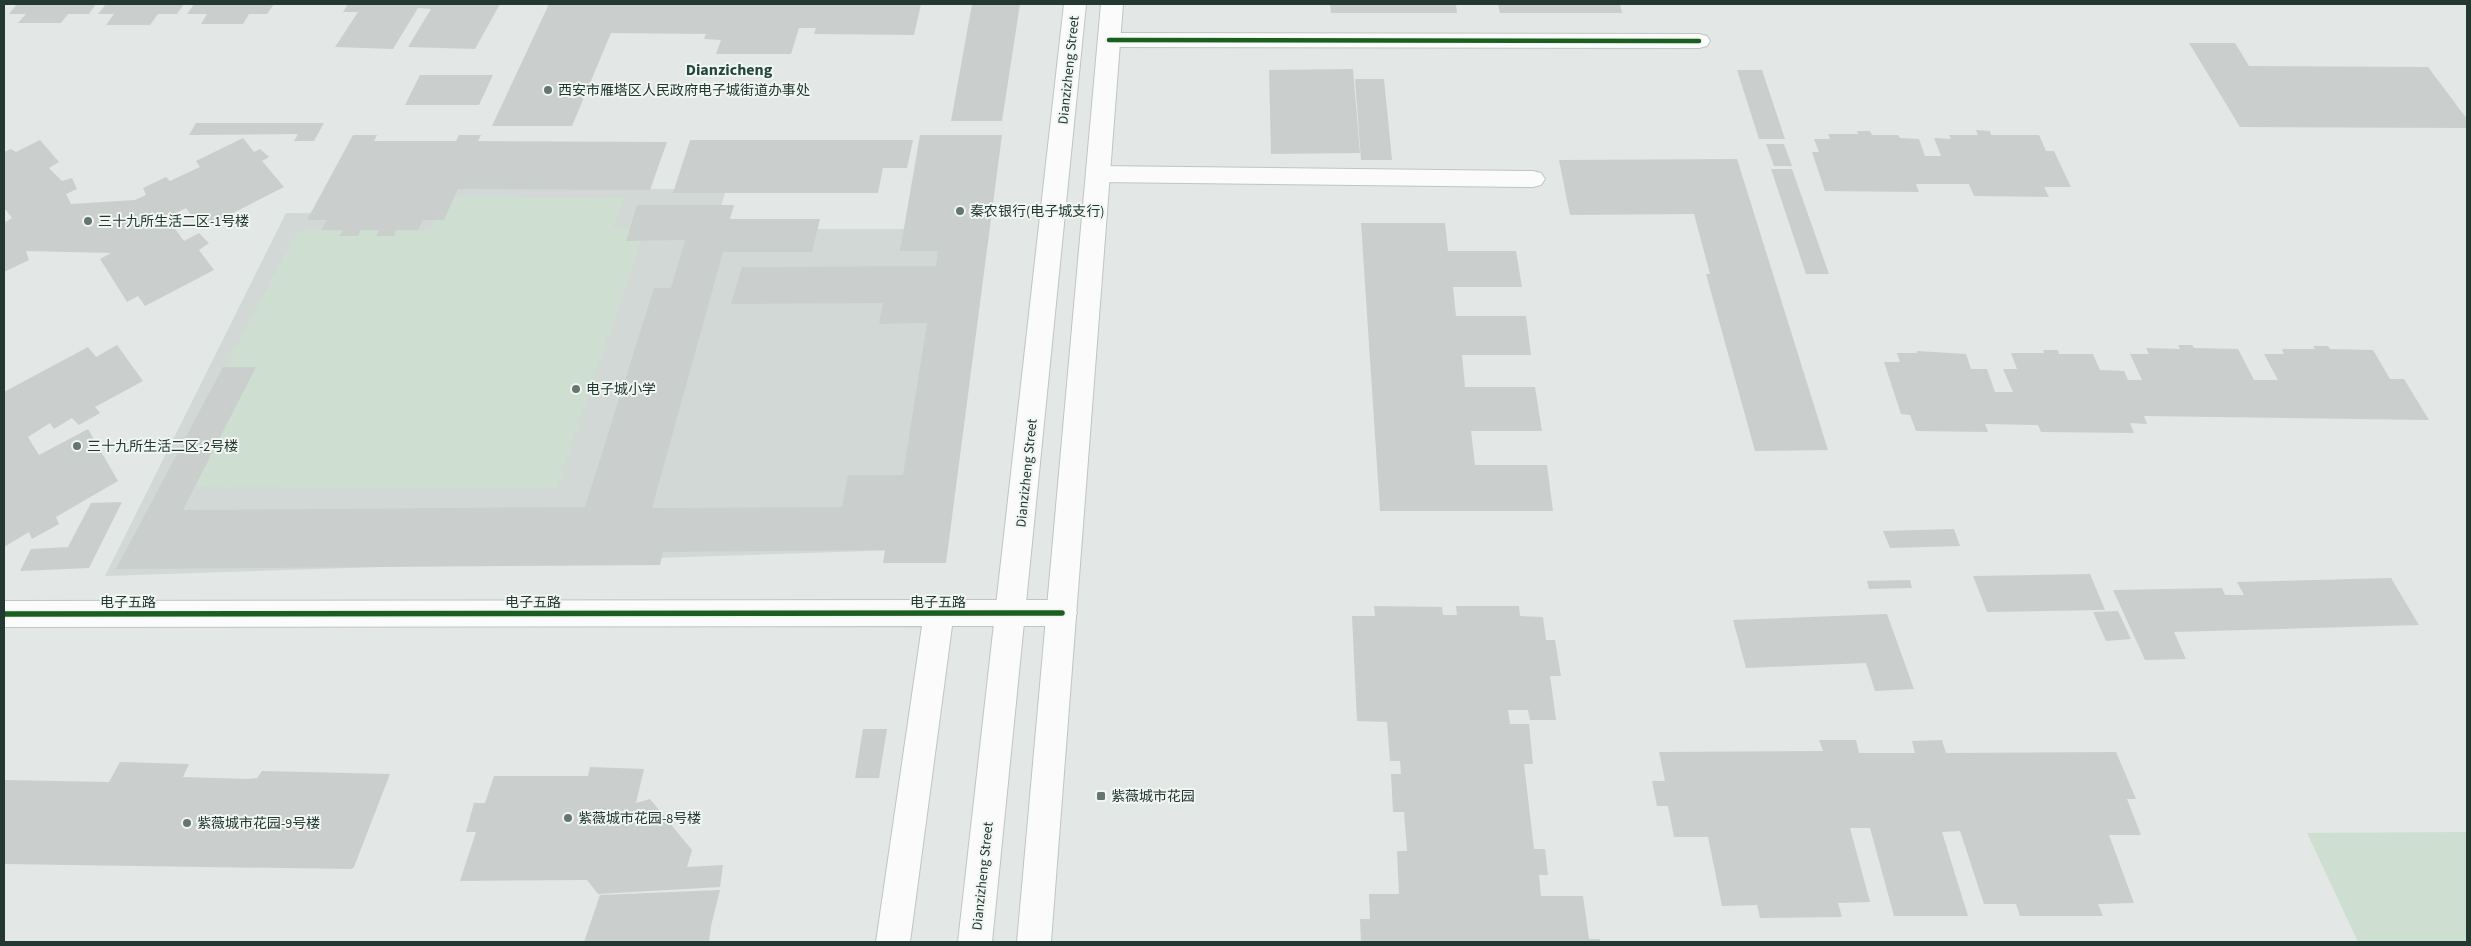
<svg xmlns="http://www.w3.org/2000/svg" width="2471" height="946" viewBox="0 0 2471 946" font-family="'Source Sans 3','Noto Sans SC',sans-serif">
<rect width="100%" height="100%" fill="#e3e7e5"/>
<path fill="#d1d8d5" d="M435,189H726L715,229H978L930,549L105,576L286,213L423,214Z"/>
<path fill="#cedfd2" d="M446,197L624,198L613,228H645L557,488L161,487L298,231H430Z
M2467,832V942H2358L2307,833Z"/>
<path fill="#cacfcd" d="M17,4H96L89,14H68L61,23H18L26,14H9Z
M106,4H184L177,14H158L150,25H106L114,14H98Z
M194,4H274L267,14H249L243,24H201L207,14H187Z
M348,4H500L475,49L408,47L431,9L418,8L393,49L335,47L358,12H343Z
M549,4H921L914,35L814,34L816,28H799L791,54H716L721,40L704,39L706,34L611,33L572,126H492Z
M972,4H1020L1002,121H951Z
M1330,4H1456L1457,13H1331Z
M1498,4H1620L1622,13H1500Z
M2189,43H2235L2249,66L2428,67L2467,119V128L2240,127Z
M1353,69L1360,153L1271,154L1269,70Z
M1737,70H1762L1785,139H1759Z
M420,75H493L479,105H405Z
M1355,79H1384L1392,160H1361Z
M196,123H324L314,141H294L298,134L189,135Z
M1976,130L1990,131L1991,135H2039L2046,151H2054L2071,187H2044L2049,197L1974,196L1969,184H1916L1919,192L1825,191L1812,152H1819L1814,139H1830L1828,134H1858L1857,131H1870L1872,135H1898L1900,138L1919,139L1925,156H1941L1934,138L1951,139L1949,135H1978Z
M353,135H377L374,141H456L459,135H481L478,141L667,142L650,190L458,189L444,220H423L418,230H396L394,236H376L379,230H361L358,236H339L343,230H321L327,220H307Z
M920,135H1002L946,563H883L885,550L663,552L660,565L116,569L223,367H256L183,510L585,507L654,288H671L685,240L626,241L637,205H734L730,219H820L812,252H723L652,508L842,507L848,475H903L927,323L879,324L883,303L731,304L742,267L936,266L938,251H900Z
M243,138L254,152L260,149L269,157L262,161L284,187L202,229L186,208L167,218L184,241L199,233L209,243L199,250L214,270L145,306L138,296L127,302L100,259L111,253L26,251L29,260L4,272V223L12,218L6,210L4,211V152L11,149L16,152L40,140L59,162L49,168L62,181L72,178L77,189L66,194L71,204L135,200L146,195L143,188L166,177L170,181L200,167L196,161Z
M690,140H913L907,168H883L878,193H673Z
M1766,144H1784L1792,166H1774Z
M1737,159L1828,450L1755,451L1706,274H1710L1694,214L1570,215L1559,160Z
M1771,169H1792L1829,274H1806Z
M1361,223H1445L1448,251H1516L1522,287H1453L1456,316H1526L1531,355H1462L1465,387H1535L1542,431H1471L1475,465H1547L1553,511H1380Z
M117,345L143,381L95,407L100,413L79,425L72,418L54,429L50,423L28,437L39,455L88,429L118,481L56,517L59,524L32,539L29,532L4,547V392L88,347L96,357Z
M2178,345H2192L2194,348L2238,349L2254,380H2278L2264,354H2284L2282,349H2315L2313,346H2328L2330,349L2373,350L2390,379H2404L2429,420L2144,416L2147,424L2130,423L2134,433L2041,432L2038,425L1985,424L1988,432L1916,431L1910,415L1901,414L1884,362H1900L1897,353H1917V351L1966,354L1971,369H1987L1995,392H2013L2003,369H2017L2011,353H2044L2043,350H2058L2059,354H2093L2100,370L2124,371L2128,380H2142L2130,354H2149L2146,348L2180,349Z
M122,502L89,568L20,571L31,549L68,547L91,503Z
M1954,529L1960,546L1890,548L1883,531Z
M2090,574L2105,610L1987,612L1973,576Z
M2391,578L2419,625L2174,632L2186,659L2145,660L2113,590L2222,588L2225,595H2244L2237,582Z
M1910,580L1912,588L1869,589L1867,581Z
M1374,606L1442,607L1443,615H1457L1456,606H1519L1520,616L1543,617L1546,640H1555L1561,676H1550L1556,720H1530L1528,710H1508L1510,724H1529L1533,764H1524L1534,849H1545L1548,875H1539L1541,896H1583L1589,939H1600V942H1361L1360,919H1370L1369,894H1399L1397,851H1407L1404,812H1393L1391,774H1401L1400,761H1390L1387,722L1357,721L1352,616H1375Z
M2118,611L2131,639L2106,641L2093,612Z
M1887,614L1914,689L1875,691L1866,663L1746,668L1733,620Z
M863,729H887L879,778H855Z
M1819,740H1856L1859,753H1915L1912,741L1942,740L1946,753L2116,752L2136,799H2127L2141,835H2109L2134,903L2098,904L2103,916H2020L2016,904H1984L1960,831L1942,832L1968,916H1894L1870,828H1850L1870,902L1838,903L1842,917L1760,918L1757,905L1722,906L1708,837H1674L1668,806H1657L1652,781H1665L1659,752L1823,751Z
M120,762L189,764L183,777L248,779L257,778L262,771L390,774L354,867L351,869L4,864V780L109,782Z
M590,767L644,769L636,803L650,799L692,850L687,867L723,865L720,887L598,894L587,880L460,881L476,832H466L474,803H485L494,776H588Z
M720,890L711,926L709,942H584L600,895Z"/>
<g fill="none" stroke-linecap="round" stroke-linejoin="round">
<defs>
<path id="minor" d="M1109,33L1699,34L1707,36L1710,41L1707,46L1699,48L1109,47L1101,45L1098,40L1101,35Z
M1098,166L1533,171L1541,173L1545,179L1541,185L1533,187L1098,182L1090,180L1086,174L1090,168Z
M939,600H1062L1072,604L1077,613L1072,622L1062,626H952L910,942H876L922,626L4,627V601Z"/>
<path id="secondary" d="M1064,4H1086L992,942H958Z
M1101,4H1123L1051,942H1017Z"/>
</defs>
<use href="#minor" stroke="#c0c4c2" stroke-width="2"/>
<use href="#secondary" stroke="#bfc5c2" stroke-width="2"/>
<use href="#minor" fill="#fbfbfb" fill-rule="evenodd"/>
<use href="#secondary" fill="#fbfbfb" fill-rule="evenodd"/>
<defs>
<path id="cycleway-far1" d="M1109,40L1699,41"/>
<path id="cycleway" d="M4,614L1062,613"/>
</defs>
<use href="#cycleway-far1" stroke="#f1f6f3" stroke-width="7"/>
<use href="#cycleway" stroke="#f1f6f3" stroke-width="9"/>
<use href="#cycleway-far1" stroke="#1b5e20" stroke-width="4.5"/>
<use href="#cycleway" stroke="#1b5e20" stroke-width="5.5"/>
</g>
<g fill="#667570" stroke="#f1f6f3" stroke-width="2">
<circle cx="548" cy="90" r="5"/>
<circle cx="960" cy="211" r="5"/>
<circle cx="88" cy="221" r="5"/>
<circle cx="576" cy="389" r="5"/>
<circle cx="77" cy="446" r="5"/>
<rect x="1096" y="791" width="10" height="10" rx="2.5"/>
<circle cx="568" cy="818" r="5"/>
<circle cx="187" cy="823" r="5"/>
</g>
<g text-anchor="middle" stroke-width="4" stroke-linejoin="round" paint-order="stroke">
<g font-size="14" fill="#233831" stroke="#f1f6f3">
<text transform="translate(1068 70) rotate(-84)" y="5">Dianzizheng Street</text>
<text transform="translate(1026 473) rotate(-84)" y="5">Dianzizheng Street</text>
<text x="128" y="607">电子五路</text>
<text x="533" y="607">电子五路</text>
<text x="938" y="607">电子五路</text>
<text transform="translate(982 876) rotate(-84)" y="5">Dianzizheng Street</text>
</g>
<g font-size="14" fill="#233831" stroke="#f1f6f3" text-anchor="start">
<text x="558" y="95">西安市雁塔区人民政府电子城街道办事处</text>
<text x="970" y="216">秦农银行(电子城支行)</text>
<text x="98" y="226">三十九所生活二区-1号楼</text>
<text x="586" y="394">电子城小学</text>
<text x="87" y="451">三十九所生活二区-2号楼</text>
<text x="1111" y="801">紫薇城市花园</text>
<text x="578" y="823">紫薇城市花园-8号楼</text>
<text x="197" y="828">紫薇城市花园-9号楼</text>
</g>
<g font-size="16" font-weight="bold" fill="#22473b" stroke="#f1f6f3">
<text x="729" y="75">Dianzicheng</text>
</g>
</g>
<rect width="2471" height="946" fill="none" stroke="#233831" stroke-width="10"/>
</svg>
